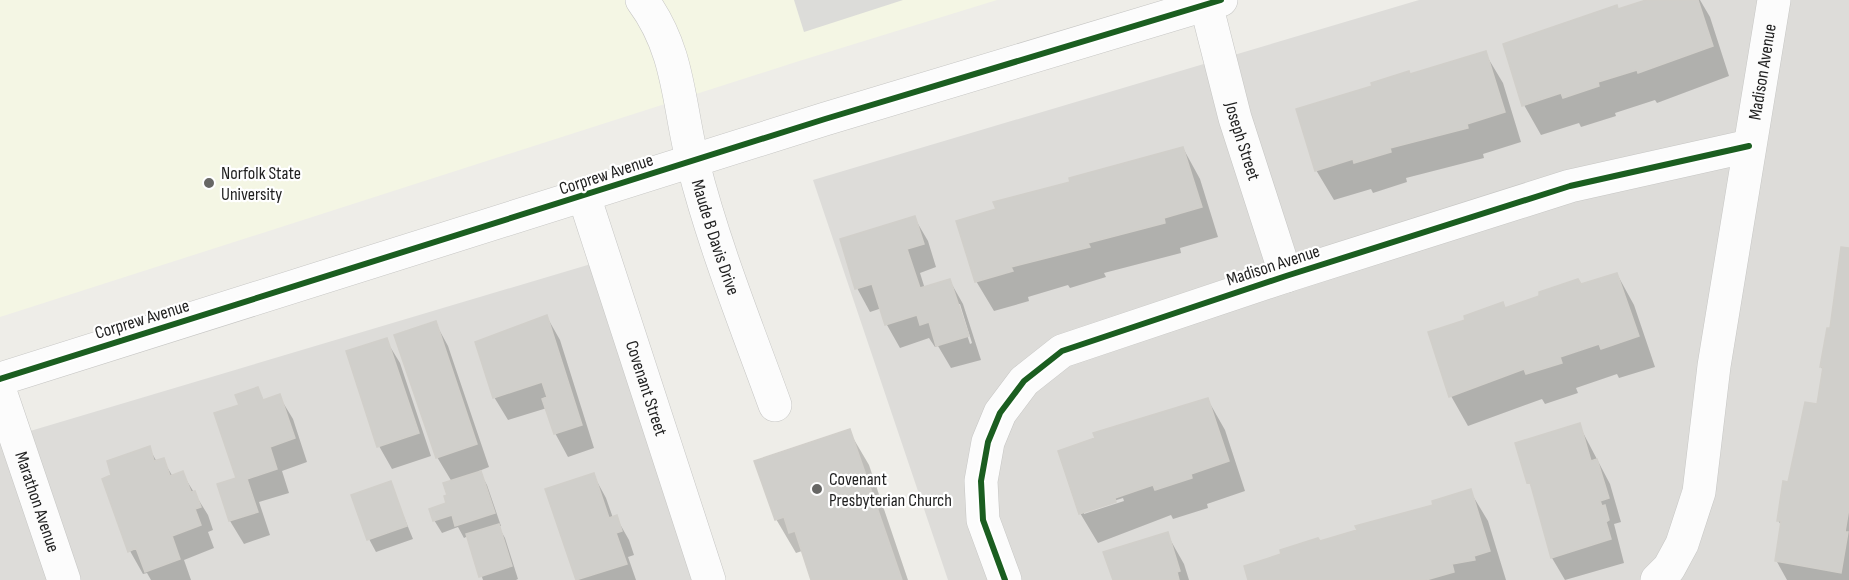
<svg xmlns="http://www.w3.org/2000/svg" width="1849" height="580" viewBox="0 0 1849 580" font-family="'Sofia Sans Condensed',sans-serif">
<rect width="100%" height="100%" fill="#eeede8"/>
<path fill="#dddcd9" d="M1419,0H1849V580H948L813,180Z
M591,264L697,580H0V440Z"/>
<path fill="#f4f6e4" d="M0,0H997L796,62L0,317Z"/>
<path fill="#dcdcd9" d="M794,0H903L804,32Z"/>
<path fill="#0003" fill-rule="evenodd" d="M1651,0H1700L1710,17L1729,76L1657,103L1655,100L1615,113L1616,116L1581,127L1579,123L1541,135L1524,105Z
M1485,53L1503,83L1521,142L1483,154L1484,158L1406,178L1407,182L1373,193L1371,189L1334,200L1316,170L1410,76Z
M1183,148L1200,179L1218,237L1180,248L1181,253L1104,273L1106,277L1070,288L1068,285L1028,297L1029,301L994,311L976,281L1072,183Z
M914,217L928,241L936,267L920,273L925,289L950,281L963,304L981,360L951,368L938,346L935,347L929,338L900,348L887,325L882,308L870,312L857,288ZM957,304H960L972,343L970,344Z
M1849,250V580H1787L1776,560L1782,527L1778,520L1818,405L1824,372L1821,367Z
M1617,274L1634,305L1655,367L1619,378L1617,374L1576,388L1578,393L1545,404L1542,399L1468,426L1451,396L1430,333Z
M547,317L560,340L594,448L568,457L555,433L547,408L508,420L494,397L520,329L519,326Z
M435,322L448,346L489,467L479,471L487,485L501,526H498L505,538L518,579L516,580H483L468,536L464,538L458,527L442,533L434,520L448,504L452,482L437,457Z
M386,340L400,363L431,456L392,469L379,446Z
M258,389L264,401L279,396L293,419L307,462L282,471L289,493L259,502L270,535L244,544L230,521L219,485L237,479L241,406Z
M1208,400L1225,430L1245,491L1207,504L1208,508L1173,519L1171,515L1098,543L1080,513ZM1123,498L1124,501L1084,514V510Z
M1579,425L1610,484L1621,522L1614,524L1624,563L1565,580L1552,558L1534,492L1529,482Z
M849,431L869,465L908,580H813L802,551L796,553L776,519Z
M149,448L157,462L163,460L173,477L182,473L208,515L213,530L208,532L214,548L184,560L191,580H151L147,573L143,574L130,551L113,476Z
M593,474L606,498L613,518L616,517L629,540L634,555L628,557L636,580H578L547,490Z
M390,483L413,539L376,552L369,539Z
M1470,491L1488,521L1506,580H1250L1319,543L1435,506Z
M1167,534L1184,564L1189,580H1114Z"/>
<path fill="#d0cfcb" stroke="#d1cfca" stroke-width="1.5" d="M1646,0H1698L1713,46L1638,73L1637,70L1598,82L1599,86L1563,98L1561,93L1522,106L1503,44L1617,5L1618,9Z
M1486,51L1505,112L1467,124L1468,128L1390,148L1391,152L1354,163L1353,159L1315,171L1296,109L1372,86L1371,83L1409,71L1410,74Z
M1183,147L1202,207L1164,218L1165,223L1088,243L1090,247L1011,267L1013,271L975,282L956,221L996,209L993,202L1070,182L1069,178Z
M915,216L924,244L907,249L920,288L950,279L969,336L936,346L929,322L920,325L917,315L885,325L872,284L855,289L840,239Z
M1841,247L1849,248V508L1845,532H1848L1841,573L1775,561L1781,521H1777L1783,481L1788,482L1805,402L1817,404L1823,367H1820L1827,328H1830Z
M1617,273L1639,336L1601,349L1599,344L1560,357L1562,363L1526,374L1524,369L1449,397L1428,332L1465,320L1464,316L1503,302L1505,308L1539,296V292L1578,279L1581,284Z
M547,315L582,425L554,434L542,399L547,397L542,382L493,398L475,342Z
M436,321L477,444L436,458L394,335Z
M387,338L419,433L377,447L346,351Z
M258,387L263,400L280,394L295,438L270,447L277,469L247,479L258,512L229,521L217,484L236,478L214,413L239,405L235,395Z
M1208,398L1229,461L1191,474L1192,478L1155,490L1153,485L1115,498L1116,502L1079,514L1058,451L1095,438L1093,433Z
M1580,423L1591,461L1597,459L1609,498L1600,501L1602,506L1605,505L1609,520L1606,522L1611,539L1551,558L1530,482L1527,483L1515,443Z
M850,429L902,580H811L795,531L789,533L784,517L775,520L754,461Z
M150,446L154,461L164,458L170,476L183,471L191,492L195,491L201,507L195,509L201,525L172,536L180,559L145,572L136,548L128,552L102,479L111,475L107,461Z
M481,471L495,513L455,526L452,515L433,521L429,509L446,503L444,496L447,495L443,483Z
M594,473L609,518L617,515L622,531L616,533L627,564L576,580L545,489Z
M391,481L407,526L367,540L351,495Z
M1471,489L1490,551L1474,556L1475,560L1452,564L1454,572L1426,580H1248L1244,566L1281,554L1280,550L1318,538L1320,541L1357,530L1355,526L1433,505L1432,501Z
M499,524L512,566L479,577L466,534Z
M1168,532L1180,571L1177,572L1179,580H1113L1103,552Z"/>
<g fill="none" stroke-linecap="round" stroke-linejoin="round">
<defs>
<g id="minor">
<path id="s1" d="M642,0C680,51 678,104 693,163C714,246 746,325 775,405"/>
<path id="s2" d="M1206,4L1235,118L1286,276"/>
<path id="s3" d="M584,196L709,580"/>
<path d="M0,379L825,119L1221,0"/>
<path id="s4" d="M0,391L64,580"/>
<path d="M1005,580L983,520L981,481L988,442L1000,413L1024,381L1062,351L1286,276L1570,186L1749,146"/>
<path id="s5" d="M1657,580L1669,568L1682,544L1699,492L1714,366L1774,0"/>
</g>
</defs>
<use href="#minor" stroke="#c6c6c4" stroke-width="34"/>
<use href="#minor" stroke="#fcfcfc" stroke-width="33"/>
<defs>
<path id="cycleway" d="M0,379L825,119L1221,0
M1005,580L983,520L981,481L988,442L1000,413L1024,381L1062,351L1286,276L1570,186L1749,146"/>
</defs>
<use href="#cycleway" stroke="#fff" stroke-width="10"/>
<use href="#cycleway" stroke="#1b5e20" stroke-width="6"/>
</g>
<g fill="#676765" stroke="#fff" stroke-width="2">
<circle cx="209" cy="183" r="6"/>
<circle cx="817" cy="489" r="6"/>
</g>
<g text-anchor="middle" stroke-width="4.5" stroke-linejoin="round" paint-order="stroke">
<g font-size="18" fill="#1f1f1f" stroke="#fff">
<text dy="6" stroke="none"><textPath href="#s5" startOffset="524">Madison Avenue</textPath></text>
<text dy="6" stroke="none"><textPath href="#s2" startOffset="142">Joseph Street</textPath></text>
<text transform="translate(606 174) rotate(-18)" y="6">Corprew Avenue</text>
<text dy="6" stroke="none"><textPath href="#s1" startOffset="250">Maude B Davis Drive</textPath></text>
<text transform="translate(1273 265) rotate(-18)" y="6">Madison Avenue</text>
<text transform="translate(142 319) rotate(-17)" y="6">Corprew Avenue</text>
<text dy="6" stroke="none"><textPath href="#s3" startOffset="202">Covenant Street</textPath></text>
<text dy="6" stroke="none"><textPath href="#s4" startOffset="117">Marathon Avenue</textPath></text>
</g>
<g font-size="18" fill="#1f1f1f" stroke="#fff" text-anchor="start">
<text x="221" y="179">Norfolk State<tspan x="221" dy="21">University</tspan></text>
<text x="829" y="485">Covenant<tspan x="829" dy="21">Presbyterian Church</tspan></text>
</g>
</g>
</svg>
